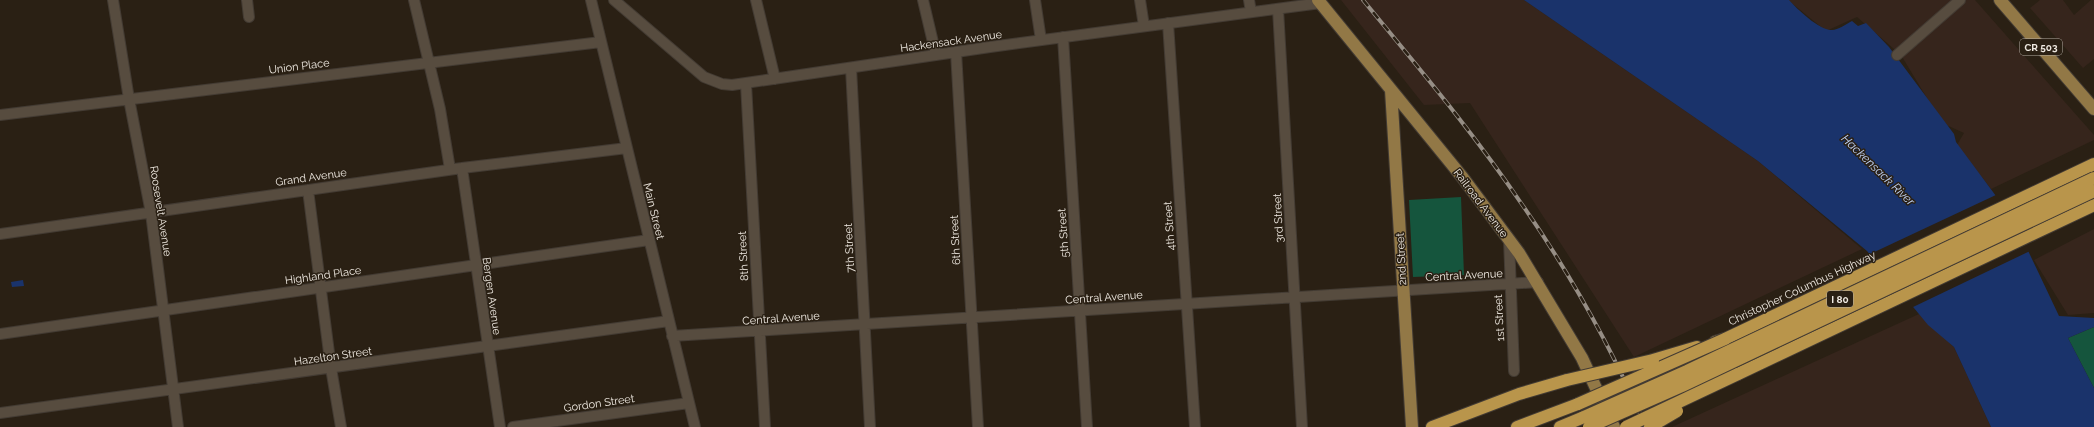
<svg xmlns="http://www.w3.org/2000/svg" width="2094" height="427" viewBox="0 0 2094 427" font-family="Raleway,sans-serif">
<rect width="100%" height="100%" fill="#2a2014"/>
<path fill="#36251c" d="M1341,0H1524L1758,161L1862,249L1634,357L1470,103L1424,105Z
M1788,0H1975L2094,135V140L1991,189L1957,145L1964,133L1942,123L1901,55L1857,17L1826,31Z
M2040,0H2063L2074,15L2091,0H2094V59L2083,68L2030,8Z
M2094,229V313L2068,315L2034,260Z
M1919,314L1954,347L1991,427H1672Z"/>
<path fill="#15553d" d="M1461,197L1464,275L1413,277L1409,200Z
M2094,327V388L2068,338Z"/>
<path fill="#1a336b" d="M1524,0H1789C1797,9 1820,31 1832,30C1838,30 1846,24 1852,21L1858,26L1866,23L1889,47L1954,134L1956,142L2013,219L2059,316L2094,318V327L2068,338L2094,388V427H1991L1954,347L1928,325L1867,251L1758,161Z
M23,280L24,286L12,287L11,282Z"/>
<path fill="#2a2014" d="M1998,194L2015,218L2030,251L1911,308L1868,255Z"/>
<g fill="none" stroke-linecap="round" stroke-linejoin="round">
<defs>
<path id="minor" d="M113,0L129,99L151,213L178,427
M247,0L249,17
M414,0L440,109L450,169
M591,0L695,427
M614,0L704,77L722,84L732,85L990,47L1321,3
M756,0L775,79
M923,0L936,55
M1035,0L1041,40
M1140,0L1144,26
M1249,0L1251,12
M1278,9L1302,427
M1168,23L1195,427
M1063,37L1087,427
M956,52L978,427
M1897,55L1960,0
M851,68L870,427
M746,84L765,427
M0,115L601,42
M462,168L500,427
M308,190L331,368L341,427
M0,234L462,168L627,148
M1509,239L1514,371
M0,334L649,240
M672,336L1538,282
M0,413L669,321
M513,427L689,403"/>
<path id="major" d="M1318,0L1463,178L1519,253L1582,358L1614,427
M2000,0L2094,109
M1391,90L1412,427"/>
<path id="highway" d="M1715,342L1725,339L2094,164
M1653,360L1697,347
M1738,374L2094,205
M1432,427L1519,394L1567,380
M1517,427L1578,404
M1560,427L1584,417"/>
</defs>
<use href="#minor" stroke="#433b33" stroke-width="12"/>
<use href="#major" stroke="#433b33" stroke-width="14"/>
<use href="#highway" stroke="#433b33" stroke-width="14"/>
<use href="#minor" stroke="#574c3f" stroke-width="10"/>
<use href="#major" stroke="#927846" stroke-width="12"/>
<use href="#highway" stroke="#b9954b" stroke-width="12"/>
<defs>
<path id="rail" d="M1363,0C1417,66 1473,132 1521,203C1570,273 1612,349 1646,427"/>
</defs>
<use href="#rail" stroke="#968e85" stroke-width="4"/>
<use href="#rail" stroke="#2a2014" stroke-width="2.5" stroke-dasharray="8" stroke-linecap="butt"/>
<defs>
<path id="highway-bridge" d="M1567,380L1653,360
M1578,404L1725,339
M1584,417L1687,371L2094,178
M1589,427L1682,386L2094,191
M1626,427L1738,374
M1650,427L1677,411"/>
</defs>
<use href="#highway-bridge" stroke="#433b33" stroke-width="14" stroke-linecap="butt"/>
<use href="#highway-bridge" stroke="#b9954b" stroke-width="12"/>
</g>
<g text-anchor="middle" stroke-width="3" stroke-linejoin="round" paint-order="stroke">
<g fill="#2a2014" stroke="#b4ada4" stroke-width="1">
<rect x="2020" y="39" width="42" height="16" rx="3"/>
<rect x="1827" y="291" width="26" height="16" rx="3"/>
</g>
<g font-size="10" font-weight="bold" fill="#efe9e1">
<text x="2041" y="51">CR 503</text>
<text x="1840" y="303">I 80</text>
</g>
<g font-size="11" fill="#efe9e1" stroke="#2a2014">
<text transform="translate(951 41) rotate(-8)" y="4">Hackensack Avenue</text>
<text transform="translate(299 66) rotate(-7)" y="4">Union Place</text>
<text transform="translate(311 177) rotate(-8)" y="4">Grand Avenue</text>
<text transform="translate(1481 203) rotate(53)" y="4">Railroad Avenue</text>
<text transform="translate(161 211) rotate(81)" y="4">Roosevelt Avenue</text>
<text transform="translate(654 211) rotate(76)" y="4">Main Street</text>
<text transform="translate(1278 218) rotate(-93)" y="4">3rd Street</text>
<text transform="translate(1169 226) rotate(-94)" y="4">4th Street</text>
<text transform="translate(1063 233) rotate(-94)" y="4">5th Street</text>
<text transform="translate(955 240) rotate(-93)" y="4">6th Street</text>
<text transform="translate(849 248) rotate(-93)" y="4">7th Street</text>
<text transform="translate(743 256) rotate(-93)" y="4">8th Street</text>
<text transform="translate(1401 259) rotate(-93)" y="4">2nd Street</text>
<text transform="translate(323 275) rotate(-8)" y="4">Highland Place</text>
<text transform="translate(1464 275) rotate(-3)" y="4">Central Avenue</text>
<text transform="translate(1802 288) rotate(-25)" y="4">Christopher Columbus Highway</text>
<text transform="translate(492 296) rotate(82)" y="4">Bergen Avenue</text>
<text transform="translate(1104 297) rotate(-4)" y="4">Central Avenue</text>
<text transform="translate(781 318) rotate(-4)" y="4">Central Avenue</text>
<text transform="translate(1499 318) rotate(-93)" y="4">1st Street</text>
<text transform="translate(333 356) rotate(-8)" y="4">Hazelton Street</text>
<text transform="translate(599 403) rotate(-8)" y="4">Gordon Street</text>
</g>
<g font-size="12" font-style="italic" fill="#c2d4f8" stroke="#2a2014">
<text transform="translate(1878 170) rotate(44)" y="4">Hackensack River</text>
</g>
</g>
</svg>
